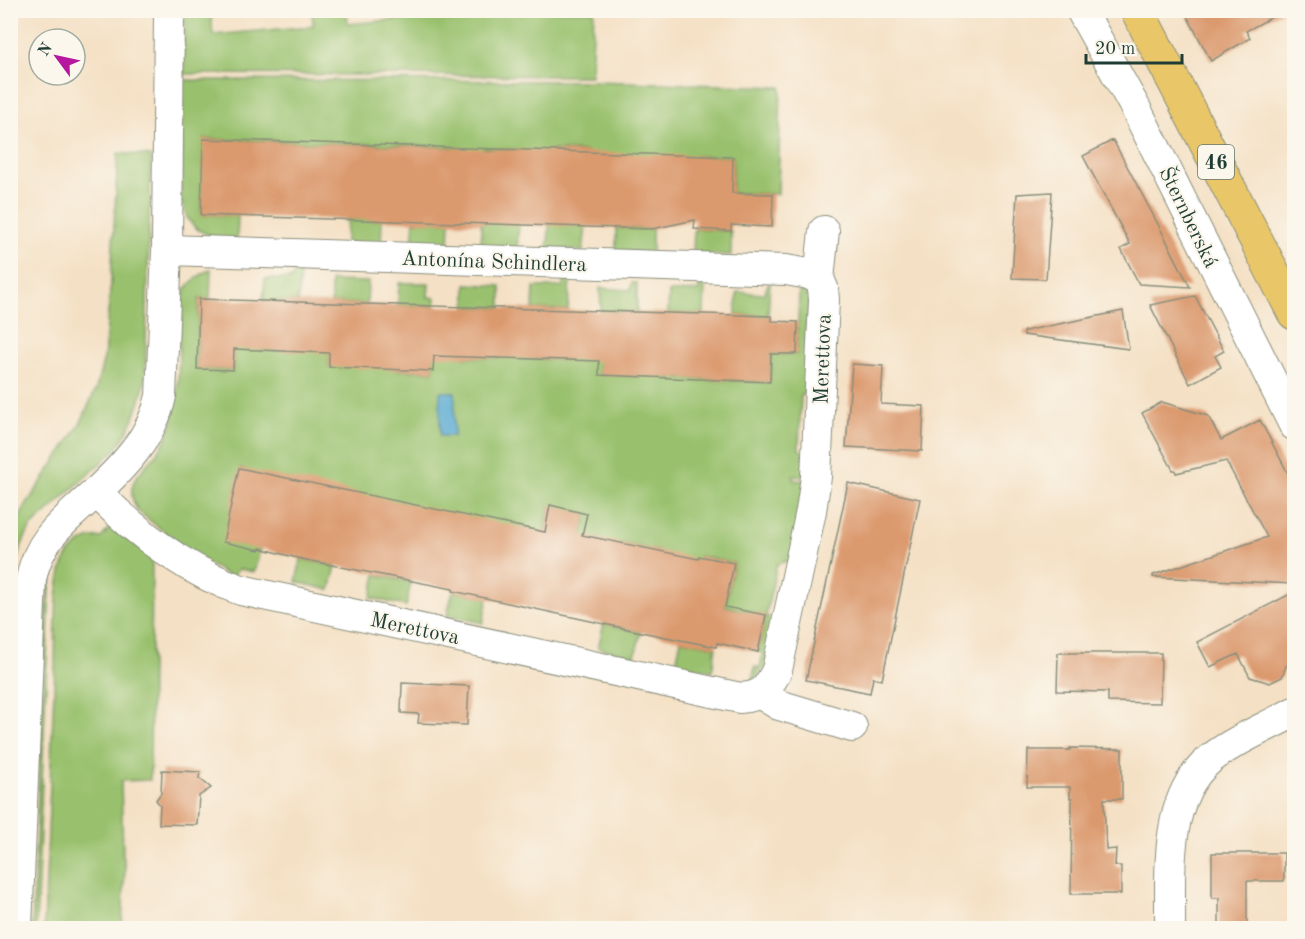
<svg xmlns="http://www.w3.org/2000/svg" width="1305" height="939" viewBox="0 0 1305 939" font-family="'Old Standard TT',serif">
<rect width="100%" height="100%" fill="#fbf7ec"/>
<filter id="ink" filterUnits="userSpaceOnUse"><feTurbulence type="fractalNoise" baseFrequency=".0167" numOctaves="2"/><feDisplacementMap in="SourceGraphic" scale="12" xChannelSelector="R" yChannelSelector="G"/><feConvolveMatrix kernelMatrix="1 2 1 2 8 2 1 2 1" color-interpolation-filters="sRGB"/></filter>
<filter id="wash" filterUnits="userSpaceOnUse"><feTurbulence type="fractalNoise" baseFrequency=".008" numOctaves="4" result="noise"/><feDisplacementMap in="SourceGraphic" scale="24" xChannelSelector="R" yChannelSelector="G"/><feGaussianBlur stdDeviation="1.35" result="paint"/><feColorMatrix in="noise" values="0 0 0 0 0 0 0 0 0 0 0 0 0 0 0 0 0 1.4 0 .05"/><feComposite in="paint" operator="in"/></filter>
<g filter="url(#wash)">
<rect width="100%" height="100%" fill="#f4e0c4"/>
<path fill="#99c16d" stroke="#5c7f50" stroke-width="1.5" d="M499,10L594,11L591,76L183,74L185,11H211L213,35L313,26L312,11H347L348,24L447,15V11H467L468,13Z
M182,80L594,81L781,87L778,194L732,193L733,157L696,156L587,189L588,152L551,150L550,189L520,188V150L484,148L452,186L453,147L204,139L201,215L238,216L237,240C206,236 187,233 181,198Z
M118,153L151,156L145,381C139,407 132,427 117,448L31,527C5,568 11,622 11,669V535L26,505L80,424L96,389L104,358L111,281Z
M347,219L382,220L381,244L346,243Z
M414,221L450,222L449,247L412,246Z
M481,223L519,224L517,249L481,248Z
M549,225L586,226L583,251L548,249Z
M616,228L652,229V253L616,251Z
M694,229L731,231V255L693,254Z
M211,269L210,299H199L197,369L233,370L234,345L263,350L296,351L330,338L329,367L397,342V370L433,371L434,344L465,357L499,358L532,346V359L567,360L599,348V375L635,376L667,359V378L770,382L771,354H797L799,291L805,292L809,301L810,319L806,323L805,347L811,354V389L801,396L799,449L807,455V477L793,476L794,480L807,481L791,560L777,564L766,615L777,625L768,664L751,683L755,667L760,668L763,653L758,652L766,616L725,606L734,563L699,556L689,603L658,551L622,543L577,558L587,514L550,506L536,571L240,468L260,550L254,572L239,569L231,577L195,556L138,511C119,480 147,470 162,446C168,436 171,426 173,416C179,390 179,364 179,338C180,323 177,306 184,292C191,280 200,275 211,269Z
M296,270H300L298,302L263,301L265,279H291Z
M566,278H570L568,310L533,309L534,287H562Z
M331,281L368,282L367,304L331,303Z
M701,281H705L704,314L668,313L669,292L698,291Z
M399,283H429L428,297L436,298L435,306L398,305Z
M632,283H637V312L601,311L600,288L630,290Z
M770,283L768,316L736,315L737,292L764,294L768,284Z
M466,284L501,286V308L466,307Z
M110,528L152,556L150,780L121,781L123,855L125,867L122,928H44C48,841 51,753 55,665C56,638 54,583 65,561C71,548 87,535 101,538Z
M80,531V534C56,552 54,560 50,588L36,928H32L46,611C49,578 47,549 80,531Z
M301,559L336,566L330,590L296,582Z
M376,575L411,582L406,606L371,598Z
M453,591L488,598L483,623L447,615Z
M604,624L641,632L635,656L598,648Z
M681,640L716,647L712,671L676,663Z"/>
<path fill="#57a9d2" stroke="#3b7383" stroke-width="1.5" d="M440,392H455L454,436H440Z"/>
<g id="blocks">
<path fill="#db9a6e" d="M1184,10H1285L1246,31L1250,38L1211,61Z
M203,139L733,157L732,193L773,194L772,227L731,225V231L694,229L695,220L652,229L201,215Z
M1113,140L1160,228L1190,287L1139,284L1121,249L1130,244L1083,156Z
M1052,192L1046,279L1012,278L1017,194Z
M1195,296L1224,351L1215,356L1221,367L1190,384L1150,305Z
M199,299L772,316V321L798,322L797,354H771L770,382L599,375V361L434,356L433,371L329,367V353L234,349L233,370L197,369Z
M1123,311L1129,349L1024,335V331Z
M852,364L883,366L881,404L924,406L922,451L846,447Z
M1162,402L1208,416L1221,440L1260,420L1294,485V587L1293,584L1153,577V575L1267,537L1226,461L1176,473L1175,470H1173L1142,413Z
M239,468L545,532L550,505L587,514L582,535L698,559L699,556L734,563L725,607L766,615L758,652L717,643L716,647L641,632L453,591V589L301,559L260,548V550L223,542Z
M848,483L920,499L882,680L873,678L870,693L806,680Z
M1294,592V661L1286,666L1282,677L1270,683L1250,677L1238,654L1210,667L1197,642Z
M1058,653H1161L1160,703L1108,702V692L1057,691Z
M402,683L469,686L467,725L418,723L419,714L401,713Z
M1070,748L1122,749V799H1104L1106,850L1116,849L1115,866H1121V894H1071L1072,798H1070V787H1027L1028,750H1070Z
M162,770L200,772L199,778L211,788L199,796L197,825L159,824L160,805L156,800L161,793Z
M1212,853H1284V881H1247V928H1219V898H1212Z"/>
</g>
</g>
<g filter="url(#ink)">
<use href="#blocks" fill-opacity="0" stroke="#8a8e7c" stroke-width="1.5"/>
<g fill="none" stroke-linecap="round" stroke-linejoin="round">
<defs>
<path id="minor" d="M1081,10L1136,109L1294,425
M167,250L786,270L809,274L819,279
M96,492C137,533 186,571 241,590L740,698C763,696 767,690 777,670L811,511L816,477L824,300L823,288L819,279L824,231
M761,694L779,705L852,727
M17,928L31,579C39,537 66,520 95,493C124,466 153,436 161,396L167,250L169,10
M1170,928C1171,870 1162,792 1217,754C1241,737 1269,726 1294,712"/>
<path id="primary" d="M1137,10L1294,313"/>
</defs>
<use href="#minor" stroke="#8a8e7c" stroke-width="32"/>
<use href="#primary" stroke="#8a8e7c" stroke-width="35"/>
<use href="#minor" stroke="#fff" stroke-width="30"/>
<use href="#primary" stroke="#e9c769" stroke-width="33"/>
</g>
</g>
<g text-anchor="middle" stroke-width="4.5" stroke-linejoin="round" paint-order="stroke">
<rect fill="#fbf7ec" stroke="#61756b" stroke-width="1.5" x="1198" y="145" width="36" height="34" rx="4.5"/>
<g font-size="20" font-weight="bold" fill="#1f3d34">
<text x="1216" y="169">46</text>
</g>
<g font-size="21" fill="#1f3d34" stroke="#fbf7ec">
<text transform="translate(1189 217) rotate(64)" y="7">Šternberská</text>
<text transform="translate(494 261) rotate(2)" y="7">Antonína Schindlera</text>
<text transform="translate(822 359) rotate(-88)" y="7">Merettova</text>
<text transform="translate(415 628) rotate(12)" y="7">Merettova</text>
</g>
</g>
<rect width="1305" height="939" fill="none" stroke="#fbf7ec" stroke-width="36"/>
<g transform="translate(57 57) rotate(303)"><circle r="28" fill="#fbf7ec" stroke="#a3ada2" stroke-width="1.5"/>
<path d="M0-4.5L10 22L0 15L-10 22Z" fill="#b5179e"/>
<text y="-9" font-size="16" font-weight="bold" text-anchor="middle" fill="#1f3d34">N</text>
</g>
<path d="M1086 54v9h96v-9" fill="none" stroke="#1f3d34" stroke-width="3"/>
<text x="1095" y="54" font-size="18" fill="#1f3d34" stroke="#fbf7ec" stroke-width="4.5" paint-order="stroke">20 m</text>
</svg>
